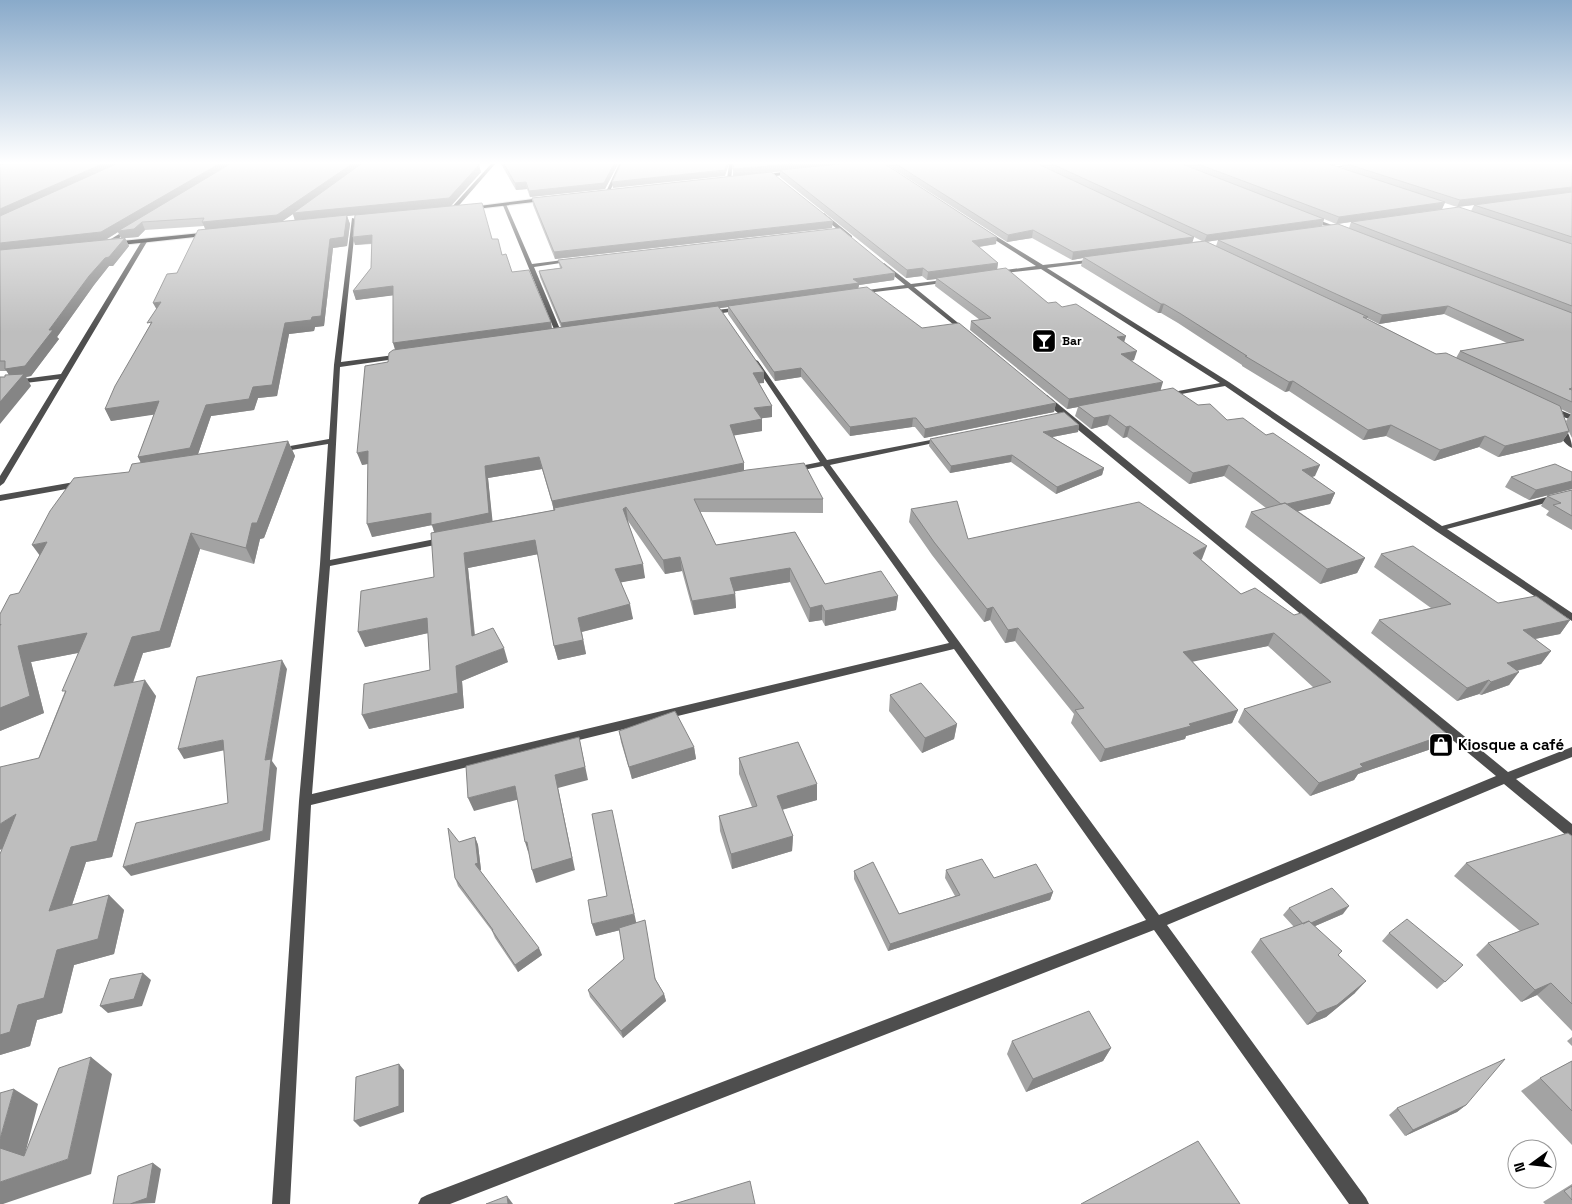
<svg xmlns="http://www.w3.org/2000/svg" width="1572" height="1204" viewBox="0 0 1572 1204" font-family="'Space Grotesk',sans-serif">
<rect width="100%" height="100%" fill="#fff"/>
<g fill="none" stroke-linecap="round" stroke-linejoin="round">
<defs>
<path id="primary" d="M798,170L800,173L758,178L755,176Z
M549,197L551,200L467,210L464,208Z
M211,232L213,233V235L112,246L109,244L112,242Z"/>
</defs>
<use href="#primary" stroke="#dbdbdb" stroke-width="2"/>
<path fill="#4e4e4e" fill-rule="evenodd" d="M491,164H495L455,210H451V208Z
M619,164H623L609,193L605,194Z
M729,164H733L731,179L729,180L727,179Z
M1352,164H1362L1328,169L1326,168Z
M502,203L506,204L532,264L571,259L574,261L534,267L562,334L561,335L556,334Z
M820,213H824L852,236V238H848L820,215Z
M1310,217L1343,229L1344,230L1339,231L1308,219Z
M352,218L356,219L341,362L402,354L405,356L402,358L340,367L330,560L445,537L450,540L445,543L330,566L312,794L949,643L823,466L793,472L789,470L790,468L820,462L753,362L756,360L758,361L827,460L946,437V441H943L830,465L1159,915L1496,776L1041,399V395H1047L1508,772L1572,747V757L1516,779L1572,824V838L1567,836L1504,784L1167,925L1366,1198L1369,1204H1349L1154,930L450,1204H418L421,1198L427,1195L1146,920L954,649L311,805L290,1204H272L299,801L320,564L328,444L279,452L275,450L279,448L329,439L334,365Z
M129,228L134,229L106,246L101,245Z
M986,230L1043,265L1097,259V261L1095,262L1047,268L1229,382L1442,526L1572,490V496L1447,529L1572,613V621L1436,531L1225,386L1165,397L1164,395L1168,393L1220,383L1041,269L996,274V272L998,271L1036,266L984,233Z
M143,239L148,240L4,483L0,486V476L59,379L0,386V382L61,374Z
M884,263L911,284L951,279V281L949,282L914,287L968,331V333H964L908,288L858,294V292L860,291L905,285L882,266V264Z
M741,307L743,308V310L709,315L706,313L709,311Z
M1549,408H1555L1572,415V420L1549,412Z
M1558,422H1561L1565,424C1567,433 1572,439 1572,448C1563,444 1557,432 1558,422Z
M80,481L84,484L83,486L0,501V495Z"/>
<use href="#primary" fill="#000" fill-rule="evenodd"/>
</g>
<path fill="#a3a3a3" fill-rule="evenodd" d="M0,164L481,172L451,206L492,239L502,255L512,272L551,322L552,329L561,327L540,277L539,271L560,268L558,260L895,273L894,280L859,285L858,289L922,328L1056,403L1054,412L924,438L915,427H912L850,436L801,377L775,381L728,314V307L719,308L764,372V383H759L772,406V417L761,418L762,431L734,435L744,470L823,499V513L700,512L716,545L795,532L825,584L898,596L896,610L825,626L822,620L809,622L790,582L735,591L736,608L694,615L682,571L665,574L628,521L645,578L621,582L633,619L582,632L586,654L558,660L554,646L538,554L468,568L475,635L508,662L462,681L464,708L369,729L430,670L428,633L365,647L434,577V532L432,525L372,537L368,464L362,465L388,362L395,350L393,295L356,300L353,291L371,268L372,244L355,245L353,237L355,215L347,216L350,224L347,246L333,248L324,326L315,327L314,331L289,334L277,396L258,398L254,410L211,416L198,454L288,441L295,456L264,538L260,539L254,564L200,549L170,647L143,653L133,683L156,696L112,857L86,862L72,905L109,895L124,910L114,954L74,965L62,1013L37,1020L30,1046L0,1055V854L64,694L78,653L31,662L44,713L0,731L19,593L129,472L141,462L138,457L154,414L111,421L105,409L149,327L156,310L177,273L205,229L204,226L145,230L138,237L125,238L129,246L113,266H109L94,285L57,337L59,339L31,376L26,377L31,386L5,377L9,375L7,371H0ZM293,214L295,220L282,221ZM118,232L121,238L107,239ZM542,469L554,510L492,521L488,478Z
M501,164H618L605,189L530,197L527,189L516,190Z
M885,164L996,244L979,247L998,263L997,269L1048,303L1062,307L1124,342L1134,360L1131,361L1161,390L1198,405L1227,420L1315,476L1312,477L1335,493L1330,504L1298,511L1365,558L1357,573L1320,584L1245,527L1251,512L1266,508L1224,476L1189,484L1127,437L1123,438L1107,425L1091,429L1075,416L1078,407L1067,409L970,330L971,321L980,320L935,286L936,279L927,280L922,276L906,278L780,177V171L772,172L832,228L555,259L533,205L532,198L733,176V169Z
M886,164H1572V438L1569,432L1562,442L1498,457L1479,447L1434,461L1386,436L1363,440L1289,391L1285,392L1242,366V365L1178,323L1161,313H1158L1081,266L1083,258L1072,260L1032,238L1007,242ZM1343,164L1342,168L1333,165ZM1445,203L1457,207L1474,205L1471,211L1442,209ZM1324,219L1329,221L1336,224L1322,226ZM1351,222L1349,228L1338,224ZM1194,237L1202,241L1192,242ZM1218,240L1216,246L1207,242ZM1444,314L1507,343L1460,351L1456,358L1436,354L1367,319V318L1379,324ZM1561,409L1571,414L1566,421L1567,426Z
M1079,425L1078,432L1052,437L1104,468L1102,475L1056,494L1011,462L950,473L929,446L930,439Z
M1572,472V489L1529,500L1505,487L1511,477Z
M1572,490V530L1546,515L1549,511L1541,506L1547,496Z
M911,509L968,539L1202,559L1201,560L1241,594L1447,734L1437,747L1358,774L1354,780L1310,796L1238,722L1244,709L1314,688L1268,646L1192,661L1238,710L1232,723L1186,736L1185,739L1100,762L1071,723L1074,714L1015,641L1005,643L990,620L984,622L932,555L909,522Z
M1381,554L1498,603L1570,620L1560,634L1535,639L1551,651L1541,664L1517,671L1509,685L1481,695L1479,694L1457,701L1371,633L1379,620L1431,608L1374,567Z
M890,695L957,724L954,739L922,753L889,711Z
M619,731L694,747L696,759L632,779L621,742Z
M739,758L817,800L782,810L793,836L792,851L732,869L720,831L719,816L752,807L739,774Z
M1572,836V1031L1537,995L1521,1002L1476,955L1488,943L1520,931L1454,876L1466,863Z
M475,837L478,845L481,870H480L542,955L518,972L495,938L492,931L458,886L455,878L459,842Z
M946,870L994,878L1053,892L1050,900L888,951L854,879V871L899,914L955,896L945,878Z
M1289,908L1343,914L1315,926L1339,955L1355,993L1326,1017L1307,1025L1251,952L1260,939L1294,927L1283,915Z
M636,923L656,980L664,994L666,1001L623,1038L590,997L588,990L624,959L620,930L596,936L592,924Z
M1389,933L1463,965L1437,989L1382,941Z
M1572,1037V1046L1567,1041Z
M1012,1041L1111,1048L1103,1061L1026,1092L1007,1054Z
M1572,1061V1145L1521,1091L1540,1078Z
M1466,1105L1457,1112L1405,1136L1389,1115L1397,1108Z
M1572,1184V1204H1545L1543,1202Z"/>
<path fill="#858585" d="M102,164H121L0,219V209Z
M219,164H234L142,222L145,230L138,237L125,238L129,246L113,266H109L94,285L57,337L59,339L31,376L26,377L31,386L0,424V402L12,379L5,369L49,330L89,276L122,239L118,232L105,240L0,252V243Z
M352,164L479,165L481,172L451,206L347,216L350,224L347,246L333,248L324,326L315,327L314,331L289,334L277,396L258,398L254,410L211,416L196,460L144,469L138,457L206,405L295,221L293,214L280,223L206,230L202,222Z
M614,164H618L605,189L530,197L529,191Z
M729,164L725,176L613,188L612,182Z
M792,164H858L733,176V169Z
M1331,164H1343L1330,165Z
M526,182L527,189L516,190L515,183Z
M1572,187V193L1457,207L1460,200Z
M1445,202L1442,209L1336,224L1339,217Z
M1324,219L1322,226L1204,242L1207,235Z
M833,221L832,228L555,259L554,252Z
M1033,230L1032,238L1007,242L1008,235Z
M372,235L375,243L355,245L353,237Z
M997,237L996,244L971,248L972,241Z
M1194,237L1192,244L1083,257V258L1072,260L1073,252Z
M998,263L997,270L936,278V279L927,280L928,272Z
M923,268L922,276L906,278L907,270Z
M895,273L894,280L859,285L858,289L562,330L561,323Z
M393,286L396,295L356,300L353,291Z
M161,302L158,312L153,303Z
M1161,304H1164L1161,313H1158Z
M1448,306L1444,314L1379,324L1382,315Z
M551,322L552,331L396,353L393,343Z
M1126,336L1123,346L1117,337Z
M1137,351L1134,360L1118,363L1121,354Z
M801,368V377L775,381L774,372Z
M764,372V383L753,384V373Z
M1293,381L1289,391L1285,392L1289,382Z
M1163,382L1160,392L1078,406V407L1067,409L1069,399Z
M159,401L165,413L111,421L105,409Z
M1056,403L1054,412L924,438L925,429Z
M772,406V417L755,419L754,408Z
M1110,415L1107,425L1091,429L1094,418Z
M913,418L912,427L850,436V427Z
M762,419V431L731,436L730,425Z
M1079,425L1078,432L1042,439L1043,432Z
M1391,425L1386,436L1363,440L1368,430Z
M1130,426L1127,437L1123,438L1126,427Z
M1569,431L1562,442L1498,457L1505,446Z
M1485,436L1479,447L1434,461L1440,450Z
M288,441L295,456L264,538L260,539L254,564L246,548L252,523Z
M368,451L372,463L362,465L357,453Z
M1012,455L1011,462L950,473L951,466Z
M539,457L542,469L488,478L493,525L436,537L432,525L372,537L367,524L485,466Z
M744,463V474L554,513L552,501Z
M1229,465L1224,476L1189,484L1193,473Z
M1320,465L1315,476L1297,481L1302,470Z
M1104,468L1102,475L1056,494L1057,487Z
M1572,481V489L1529,500L1536,490Z
M1335,493L1330,504L1277,516L1282,505Z
M626,507L628,521L625,522L623,509Z
M191,533L200,549L170,647L143,653L126,702L114,686L132,637Z
M535,540L539,554L468,568L476,651L472,636L464,553Z
M47,542L43,560L32,545Z
M1207,546L1202,559L1188,565L1193,553Z
M680,557L682,571L665,574L663,560Z
M1365,558L1357,573L1320,584L1327,569Z
M643,564L645,578L618,583L615,569Z
M790,568V582L731,592L730,578Z
M735,594L736,608L694,615L692,601Z
M898,596L896,610L825,626V611Z
M630,604L633,619L581,632L578,618Z
M822,605V620L809,622L810,608Z
M993,607L990,620L984,622L987,609Z
M427,618L433,632L365,647L358,632Z
M1570,620L1560,634L1513,643L1523,630Z
M1018,628L1015,641L1005,643L1008,630Z
M87,633L98,649L31,662L44,713L0,731V708L18,646Z
M1274,633L1268,646L1177,665L1183,652Z
M583,640L586,654L558,660L554,646Z
M504,648L508,662L462,681L464,708L369,729L362,715L456,666Z
M1551,651L1541,664L1496,676L1507,663Z
M282,660L287,669L272,761L277,768L270,840L131,876L123,867L263,831L265,760Z
M1519,672L1509,685L1481,695L1491,682Z
M145,680L156,696L112,857L86,862L65,926L49,911L71,847Z
M1489,680L1479,694L1457,701L1467,688Z
M1238,710L1232,723L1186,736L1185,739L1100,762L1105,749L1189,724Z
M957,724L954,739L922,753L925,738Z
M1447,734L1437,747L1358,774L1354,780L1310,796L1319,783L1360,764Z
M579,737L588,780L558,788L575,870L536,883L532,870L555,775Z
M223,740L230,749L184,759L178,749Z
M694,747L696,759L632,779L629,767Z
M817,784V800L777,811V796Z
M515,786L520,799L474,811L468,798Z
M612,810L637,926L596,936L592,924L634,914Z
M16,814L31,830L0,850V824Z
M793,836L792,851L732,869L731,854Z
M475,837L478,845L481,870L478,871L475,864Z
M525,842H527L529,855Z
M1053,892L1050,900L888,951L890,944Z
M109,895L124,910L114,954L74,965L62,1013L37,1020L30,1046L0,1055V1035L18,1005L57,950Z
M1349,906L1343,914L1299,933L1304,926Z
M539,948L542,955L518,972L515,965Z
M143,973L151,980L142,1006L108,1013L100,1006Z
M1366,981L1355,993L1326,1017L1307,1025L1317,1013Z
M1551,983L1537,995L1521,1002L1535,990Z
M664,994L666,1001L623,1038L621,1031Z
M1111,1048L1103,1061L1026,1092L1033,1079Z
M91,1057L112,1074L91,1174L3,1204H0V1182L68,1159Z
M399,1064L404,1070V1112L360,1127L354,1121Z
M14,1089L38,1104L23,1162L0,1149V1139Z
M1466,1105L1457,1112L1405,1136L1413,1130Z
M153,1163L161,1169L155,1203L130,1204Z
M507,1196L513,1204H508Z"/>
<path fill="#bebebe" stroke="#858585" d="M4,164H102L0,209V165Z
M116,164H219L101,232L0,243V216Z
M230,164H352L277,215L202,222L204,218L142,222L134,229L118,231Z
M361,164H479V165L449,198L293,213Z
M504,164H614L604,183L529,191L526,182L515,183Z
M621,164H727L725,170L612,182Z
M734,164H792L733,169Z
M839,164H885L997,237L972,241L998,263L928,272L923,268L907,270L780,170Z
M896,164H1038L1194,237L1073,252L1033,230L1008,235Z
M1052,164H1182L1324,219L1207,235Z
M1198,164H1329L1445,202L1339,217Z
M1347,164H1572V187L1460,200Z
M771,172L833,221L554,252L532,198Z
M1572,192V237L1474,205Z
M482,203L492,239H498L502,255L506,254L512,272L529,270L551,322L393,343V286L353,291L371,268L372,235L353,237L355,215Z
M1459,207L1572,244V306L1351,222Z
M347,215L344,237L330,239L321,316L312,317L311,320L285,323L272,385L253,387L249,399L206,405L190,448L138,457L159,401L105,409L115,386L152,322L147,323L161,302L153,303L167,274L177,273L198,230Z
M1338,224L1572,313V388L1569,389L1572,390V402L1460,351L1524,340L1448,306L1382,315L1218,240Z
M840,228L895,273L853,279L859,283L561,323L539,271L562,268L558,260Z
M125,238L109,257L105,258L89,276L49,330H53L25,366L5,369V361H0V250Z
M1205,241L1368,317H1363L1436,354L1446,353L1560,406L1569,431L1505,446L1485,436L1440,450L1391,425L1368,430L1293,381L1289,382L1245,356H1247L1181,314L1164,304H1161L1083,257Z
M1006,268L1048,303L1056,302L1062,307L1076,304L1126,336L1117,337L1137,351L1121,354L1163,382L1069,399L971,321L991,318L936,278Z
M867,287L922,328L959,323L1056,403L925,429L916,418H913L850,427L801,368L774,372L728,306Z
M718,306L764,372L753,373L772,406L754,408L762,419L730,425L744,463L552,501L539,457L485,466L489,513L431,525V513L367,524L368,451L357,453L365,366L388,362L389,353L393,350Z
M24,374L0,402V377H5V375Z
M1173,388L1198,405L1210,404L1227,420L1243,418L1266,435L1273,433L1320,465L1302,470L1335,493L1287,504L1285,503L1281,504L1229,465L1193,473L1130,426L1126,427L1110,415L1094,418L1078,406Z
M1064,412L1079,425L1043,432L1104,468L1057,487L1012,455L951,466L930,439Z
M288,441L257,523H252L246,548L191,533L160,631L132,637L114,686L145,680L97,841L71,847L49,911L109,895L98,939L57,950L44,998L18,1005L10,1032L0,1035V854L16,814L0,824V767L39,758L66,691H62L87,633L18,646L30,696L0,708V626L1,624L0,625V614L10,595L19,593L47,542L32,545L50,511L74,478L129,472L132,464Z
M804,463L823,499H694L716,545L795,532L825,584L881,571L898,596L825,611L822,605L810,608L790,568L730,578L735,594L692,601L680,557L663,560L626,507L623,509L643,564L615,569L630,604L578,618L583,640L554,646L535,540L464,553L472,636L493,628L504,648L456,666L458,693L362,715L364,684L430,670L427,618L358,632L361,591L434,577L431,533L555,510L554,508L747,470Z
M1555,464L1572,472V481L1536,490L1511,477Z
M1572,490V516L1553,505L1561,503L1547,496Z
M957,501L968,539L1139,502L1207,546L1193,553L1241,594L1255,588L1294,615L1301,613L1447,734L1360,764L1363,767L1319,783L1244,709L1331,682L1274,633L1183,652L1238,710L1189,724L1191,726L1105,749L1075,710L1084,708L1018,628L1008,630L993,607L987,609L934,542L911,509Z
M1285,503L1365,558L1327,569L1251,512Z
M1413,546L1498,603L1536,596L1570,620L1523,630L1551,651L1507,663L1519,672L1491,682L1489,680L1467,688L1379,620L1451,604L1381,554Z
M282,660L265,760L271,759L263,831L123,867L136,823L228,803L223,740L178,749L197,677Z
M921,683L957,724L925,738L890,695Z
M675,711L694,747L629,767L619,731Z
M579,737L585,767L555,775L572,858L532,870L527,842H525L515,786L468,798L466,766Z
M798,742L817,784L777,796L793,836L731,854L719,816L757,806L739,758Z
M612,810L634,914L592,924L588,900L607,896L592,814Z
M448,828L459,842L475,837L478,863L475,864L539,948L515,965L492,930H493L455,878Z
M1568,833L1572,836V1004L1551,983L1535,990L1488,943L1539,924L1466,863Z
M982,859L994,878L1036,864L1053,892L890,944L854,871L873,862L899,914L960,895L946,870Z
M1332,888L1349,906L1311,923L1309,921L1303,924L1289,908Z
M1407,919L1463,965L1445,982L1389,933Z
M645,920L655,979L664,994L621,1031L588,990L624,959L619,928Z
M1309,921L1342,951L1338,955L1366,981L1337,1005L1317,1013L1260,939Z
M143,973L134,999L100,1006L110,979Z
M1089,1011L1111,1048L1033,1079L1012,1041Z
M91,1057L68,1159L0,1182V1148L24,1156L59,1068Z
M1505,1059L1466,1105L1413,1130L1397,1108Z
M1572,1061V1111L1540,1078Z
M399,1064V1106L354,1121L356,1077Z
M14,1089L0,1139V1093Z
M1198,1141L1240,1204H1081Z
M153,1163L147,1198L130,1204H113L118,1176Z
M750,1181L755,1204H674Z
M1572,1186V1200L1564,1191Z
M507,1196L508,1204H486Z"/>
<linearGradient id="sky" x2="0" y2="1"><stop stop-color="#89aaca"/><stop offset="0.49" stop-color="#fff"/><stop offset="1" stop-color="#fff" stop-opacity="0"/></linearGradient>
<rect width="1572" height="332" fill="url(#sky)"/>
<defs>
<symbol id="bar-square" viewBox="-11 -11 22 22"><rect x="-9" y="-9" width="18" height="18" rx="4" fill="#000" stroke="#fff"/><path d="M-6-5H6L.8 .8V4.5H3.5V6h-7V4.5H-.8V.8Z" fill="#fff"/></symbol>
<symbol id="shop-square" viewBox="-11 -11 22 22"><rect x="-9" y="-9" width="18" height="18" rx="4" fill="#000" stroke="#fff"/><path d="M-5-2.5h2.3a2.7 3.5 0 0 1 5.4 0H5L5.5 6h-11ZM-1.5-2.5h3a1.5 2.3 0 0 0-3 0Z" fill="#fff"/></symbol>
</defs>
<g fill-rule="evenodd">
<use href="#bar-square" x="1030" y="327" width="28" height="28"/>
<use href="#shop-square" x="1427" y="731" width="28" height="28"/>
</g>
<g text-anchor="middle" stroke-width="4" stroke-linejoin="round" paint-order="stroke">
<g font-size="12" font-weight="bold" fill="#000" stroke="#fff" text-anchor="start">
<text x="1062" y="345">Bar</text>
</g>
<g font-size="15" font-weight="bold" fill="#000" stroke="#fff" text-anchor="start">
<text x="1458" y="750">Kiosque a café</text>
</g>
</g>
<g transform="translate(1532 1164) rotate(255)"><circle r="24" fill="#ffffff" stroke="#999999"/>
<path d="M0-4L9 19L0 12L-9 19Z" fill="#000000"/>
<text y="-8" font-size="14" font-weight="bold" text-anchor="middle" fill="#000000">N</text>
</g>
</svg>
